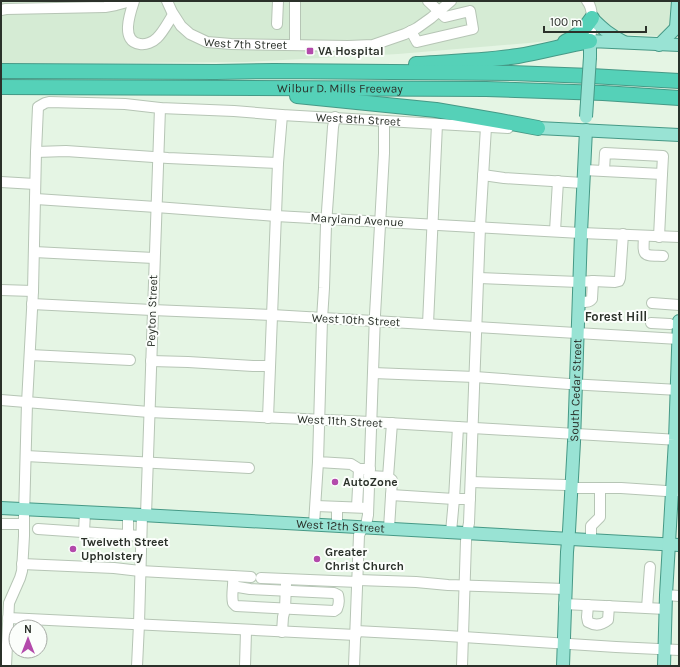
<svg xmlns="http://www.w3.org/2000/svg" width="680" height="667" viewBox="0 0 680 667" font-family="Karla,sans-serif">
<rect width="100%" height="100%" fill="#e5f5e4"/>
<path fill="#d5ebd4" d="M1,1H674L671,26L661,36L615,34L529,43L398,54L245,62L121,63H1Z"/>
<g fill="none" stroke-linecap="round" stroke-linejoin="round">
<defs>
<g id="minor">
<path d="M134,1C130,13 120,42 140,44C146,45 153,42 157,38C164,31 168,22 173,15"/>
<path id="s1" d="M167,1L172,12L181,26L190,34L207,42L231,44L348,46L373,45L405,34L417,28L431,18L451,1"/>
<path d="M295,1V45"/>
<path d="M587,1C595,10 591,29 590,41"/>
<path d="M1,10L6,9L105,7L116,5L131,1"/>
<path d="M277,24L278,1"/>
<path d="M411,31L417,42L473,29L470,11L445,17L428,1"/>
<path d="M335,117L333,127L326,225L324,288L322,319L318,462L351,464L359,469H370"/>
<path d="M36,152L66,151L168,158L278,163"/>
<path d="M584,170L662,174L663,156L605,153L604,171"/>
<path d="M483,175L504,178L583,183"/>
<path d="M1,182L35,184"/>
<path d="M36,199L156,207L276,216L581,233L679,237"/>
<path d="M555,231L558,181"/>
<path d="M644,236C643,257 642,255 663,256"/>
<path d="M659,237L662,174"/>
<path d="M34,252L154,258"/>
<path d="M479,278L579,282L593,281L592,299C589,303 584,302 579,301"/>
<path d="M593,281L615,282L619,281L620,278L623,234"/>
<path d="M1,290L33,291"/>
<path d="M652,303L679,305"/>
<path d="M32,304L152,310L272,315L679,339"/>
<path d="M651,323L670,324"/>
<path d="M428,324L437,124"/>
<path d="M30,355L130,360"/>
<path d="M151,361L188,362L253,366H270"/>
<path d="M373,373L475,377L569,384L679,390"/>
<path d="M1,400L149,412L371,422L679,440"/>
<path d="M268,418L278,163L282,115"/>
<path d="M26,456L249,468"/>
<path d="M369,476L388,477L392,480L389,528"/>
<path d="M388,477L392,423"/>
<path d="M471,482L566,485L571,486L577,488H621L666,491H679"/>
<path d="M391,495L454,499L458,427"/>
<path d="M316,506L368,508"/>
<path d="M357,507L359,469"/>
<path d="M146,515L160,108"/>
<path d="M1,524H24"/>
<path d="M314,524L318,462"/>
<path d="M337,526V507"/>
<path d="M38,529L141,536"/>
<path d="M84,532L85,512"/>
<path d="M451,532L454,499H470"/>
<path d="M128,535V514"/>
<path d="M591,540V526L600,517V488"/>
<path d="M22,564L114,568L140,571L251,577"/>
<path d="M233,576C234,586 231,594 233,603L236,606L334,611L337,609C339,605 339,599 338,595L334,593L250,589L238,587L234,585"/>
<path d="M261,578L358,582"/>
<path d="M358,580L416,582L448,585L565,589"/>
<path d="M666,595L679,596"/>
<path d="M564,604L666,609"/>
<path d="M588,605L587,617L588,622C595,626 602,625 608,620L609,606"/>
<path d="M647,608L650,567"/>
<path d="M8,618L356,635"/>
<path d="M356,631L432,635L616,647L679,650"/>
<path d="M282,632L283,617L285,609L286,584"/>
<path id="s2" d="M6,666L9,603L20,578L22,571L24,536V517L27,403L33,291L36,152L38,107L45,103L49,102L125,104L160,108L234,111L282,115L508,128"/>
<path d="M137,666L139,624L142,515"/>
<path d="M245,666L246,631"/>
<path d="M354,666L359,535L361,531L366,525L368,515L375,315L384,153V121"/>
<path d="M462,666L466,541L467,533L469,523L480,227L486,127"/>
</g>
<g id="major">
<path d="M592,18C603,29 610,35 624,42"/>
<path d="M659,45L674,30L676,27L678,1"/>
<path d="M590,57V41L679,45"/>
<path d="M538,128L679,135"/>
<path id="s3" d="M1,508L142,515L679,545"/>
<path id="s4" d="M563,666L567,552L569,531L574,442L581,233L586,130"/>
<path d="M664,666L666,595L675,440L679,321"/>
</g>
<g id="highway">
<path d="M565,42C579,35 583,31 592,18"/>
<path d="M416,64C450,62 484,61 518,56C542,52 566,45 590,41"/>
<path d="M1,71L216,72L274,71L511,73L591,76L679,81"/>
<path id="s5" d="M1,87L486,89L603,93L679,98"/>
<path d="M297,96L436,110L500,121L538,128"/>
</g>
</defs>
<use href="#minor" stroke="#b6c5b5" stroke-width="12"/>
<use href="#major" stroke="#469986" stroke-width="14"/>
<use href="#highway" stroke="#469986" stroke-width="16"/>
<use href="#minor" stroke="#fff" stroke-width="10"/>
<use href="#major" stroke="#99e3d4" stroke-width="12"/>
<use href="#highway" stroke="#55d1b8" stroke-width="14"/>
<defs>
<path id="major-bridge" d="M586,117L590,57"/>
</defs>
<use href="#major-bridge" stroke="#469986" stroke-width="14" stroke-linecap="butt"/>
<use href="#major-bridge" stroke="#99e3d4" stroke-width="12"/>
</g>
<g fill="#b34aab" stroke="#fbfefb" stroke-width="1.5">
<rect x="306" y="47" width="8" height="8" rx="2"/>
<circle cx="335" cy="482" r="4"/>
<circle cx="73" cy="549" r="4"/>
<circle cx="317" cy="559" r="4"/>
</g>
<g text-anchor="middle" stroke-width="4" stroke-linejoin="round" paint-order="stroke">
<g font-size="12" fill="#2b312a" stroke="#fbfefb">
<text dy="4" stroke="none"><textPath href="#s1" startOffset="98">West 7th Street</textPath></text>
<text dy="4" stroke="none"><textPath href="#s5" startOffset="339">Wilbur D. Mills Freeway</textPath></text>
<text dy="4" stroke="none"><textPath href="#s2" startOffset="884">West 8th Street</textPath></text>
<text transform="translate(357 220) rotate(3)" y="4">Maryland Avenue</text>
<text transform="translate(152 311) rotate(-88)" y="4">Peyton Street</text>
<text transform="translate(356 320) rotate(3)" y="4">West 10th Street</text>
<text dy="4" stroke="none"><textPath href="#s4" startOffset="276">South Cedar Street</textPath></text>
<text transform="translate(340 421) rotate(3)" y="4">West 11th Street</text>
<text dy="4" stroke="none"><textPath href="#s3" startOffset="340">West 12th Street</textPath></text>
</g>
<g font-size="12" font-weight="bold" fill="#2b312a" stroke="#fbfefb" text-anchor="start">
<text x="318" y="55">VA Hospital</text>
<text x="343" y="486">AutoZone</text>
<text x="81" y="546">Twelveth Street<tspan x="81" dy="14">Upholstery</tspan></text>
<text x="325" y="556">Greater<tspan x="325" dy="14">Christ Church</tspan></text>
</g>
<g font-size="13" font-weight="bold" fill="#2b312a" stroke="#fbfefb">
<text x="616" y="321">Forest Hill</text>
</g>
</g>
<rect width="680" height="667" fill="none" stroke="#2b312a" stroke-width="4"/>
<g transform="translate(28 639)"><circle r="19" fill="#fbfefb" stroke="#a8aca7"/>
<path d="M0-3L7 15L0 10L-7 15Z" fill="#b34aab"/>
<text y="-6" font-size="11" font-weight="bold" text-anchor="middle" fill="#2b312a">N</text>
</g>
<path d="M544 26v6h102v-6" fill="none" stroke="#2b312a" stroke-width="2"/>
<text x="550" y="26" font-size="12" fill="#2b312a" stroke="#fbfefb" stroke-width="3" paint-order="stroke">100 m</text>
</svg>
